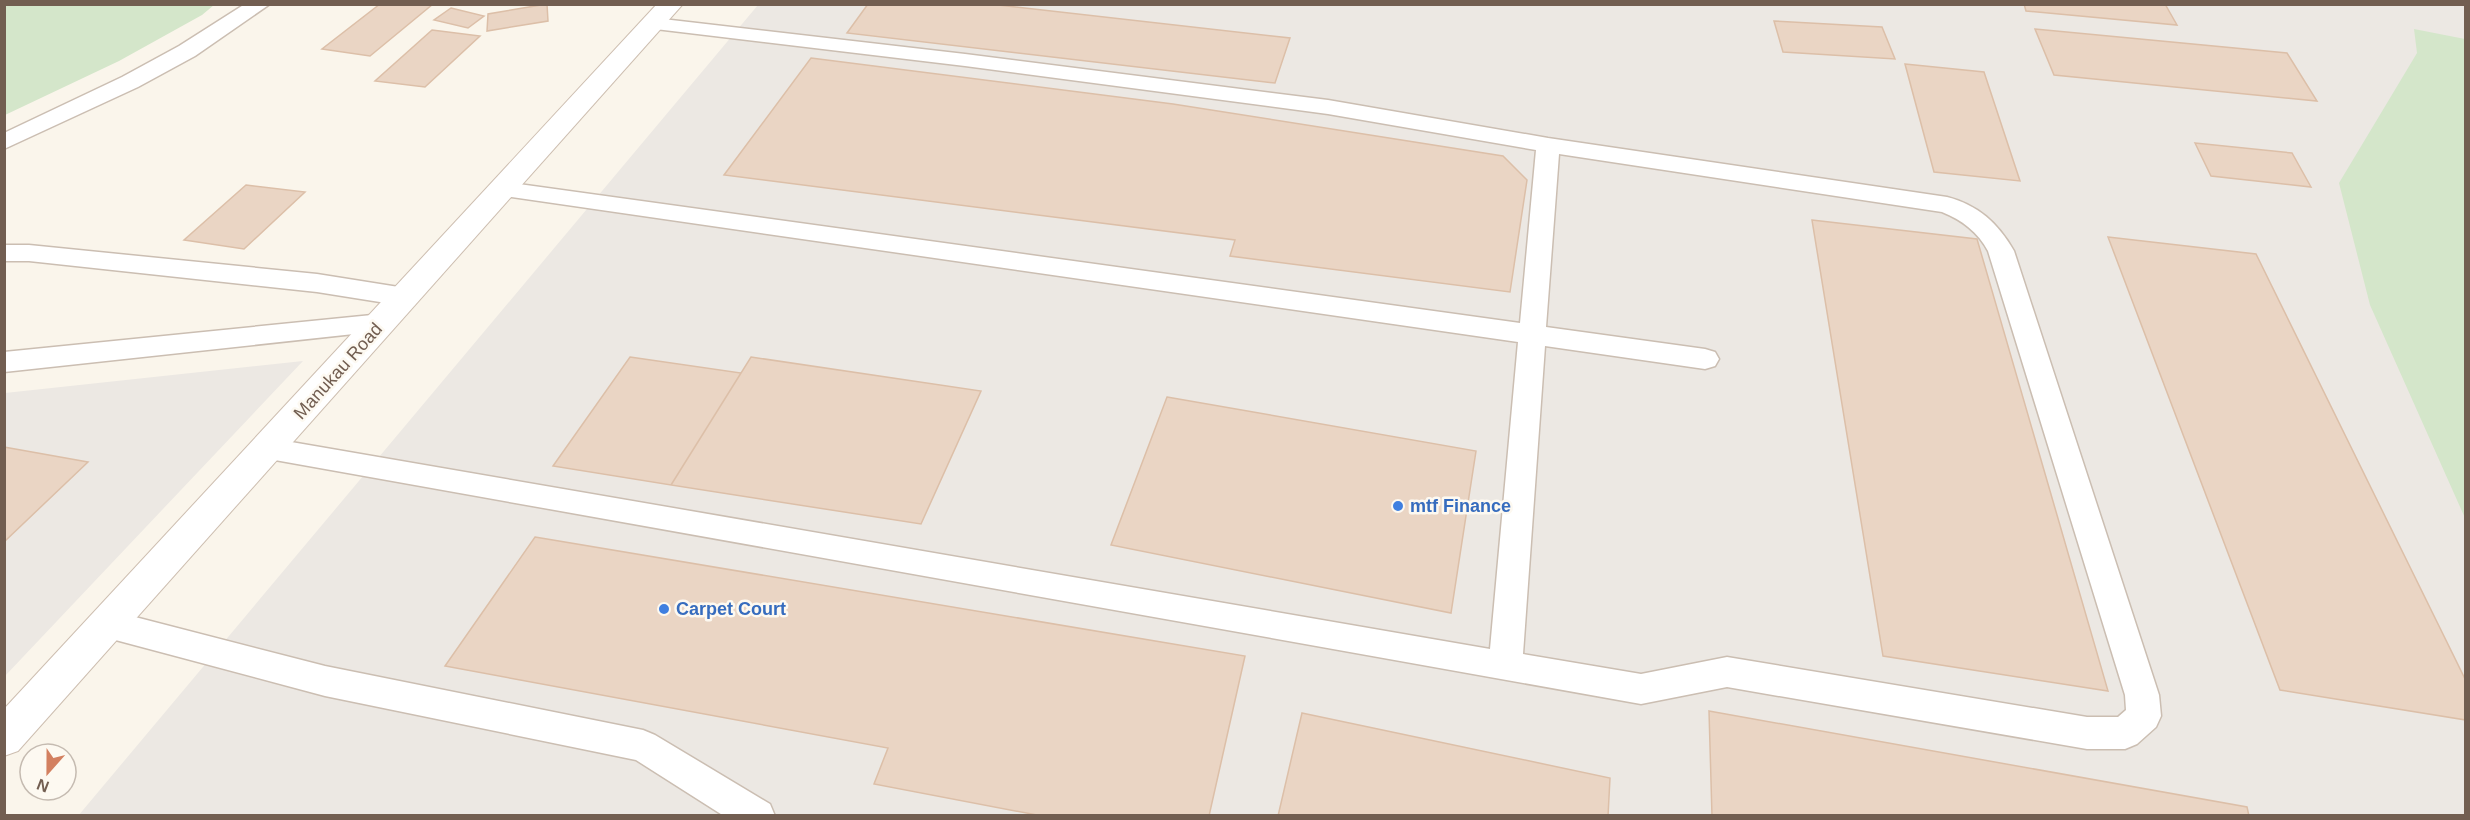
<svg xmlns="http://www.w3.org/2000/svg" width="2470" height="820" viewBox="0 0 2470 820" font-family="Arial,sans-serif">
<rect width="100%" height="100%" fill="#faf5eb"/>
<path fill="#ece8e3" d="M758,5H2465V815L78,816Z
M303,361L5,676V393Z"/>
<path fill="#d4e6ca" d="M5,4H214V5L202,15L119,61L5,115Z
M2414,29L2465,39V518L2370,305L2339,183L2417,53Z"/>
<path fill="#ead5c4" stroke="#dcbfa8" stroke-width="1.5" d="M380,4H433L370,56L322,49Z
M547,4L548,21L487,31L488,14Z
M868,4H989L1290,38L1275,83L847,33Z
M2024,4H2165L2177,25L2026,11Z
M451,8L484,16L468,28L434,20Z
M1774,21L1882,27L1895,59L1783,52Z
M2035,29L2287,53L2317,101L2054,75Z
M432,30L480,36L425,87L375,81Z
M811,58L1173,104L1503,156L1527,180L1510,292L1230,256L1235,240L724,175Z
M1905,64L1984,72L2020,181L1934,172Z
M2195,143L2292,153L2311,187L2211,176Z
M246,185L305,192L244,249L184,240Z
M1812,220L1977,239L2108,691L1883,656Z
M2108,237L2256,254L2466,681V720L2280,690Z
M630,357L741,373L671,485L553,466Z
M751,357L981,391L921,524L671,485Z
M1167,397L1476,451L1451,613L1111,545Z
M4,447L88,462L4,542Z
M535,537L1245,656L1209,816H1042L874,784L888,748L445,666Z
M1709,711L2247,807L2249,816H1712Z
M1302,713L1610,778L1608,816H1278Z"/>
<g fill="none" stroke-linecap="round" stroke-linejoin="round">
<defs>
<path id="service" d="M245,4H270L195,56L138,87L4,149V133L122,77L179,46Z
M654,18L965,54L1328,100L1548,138L1947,197C1978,205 1998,223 2014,251L2159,695L2161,716L2156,727L2137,744L2125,749H2087L1727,687L1641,704L258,457L253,449L258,441L268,438L1490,649L1518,342L504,196L495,194L492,189L495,184L504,182L1520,323L1536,150L1328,114L965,66L647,28L644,24L647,20ZM1559,154L1942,212C1962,220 1978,232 1988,251L2125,695L2126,710L2118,717H2087L1727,657L1641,674L1523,654L1545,346L1705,369L1715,366L1719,359L1715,352L1705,349L1546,327Z
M4,245H29L317,274L405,288L414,291L418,297L414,303L405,306L317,292L29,261H4Z
M382,314L391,316L395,323L391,330L4,372V352Z
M108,610L325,666L643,730L655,735L770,804L775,816H724L636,760L325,696L108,638L96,634L92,624L96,614Z"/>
<path id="secondary" d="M657,4H683L18,751L4,756V709Z"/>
</defs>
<use href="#service" stroke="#cbbeb2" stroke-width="3"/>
<use href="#secondary" stroke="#cdbeb0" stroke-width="2"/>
<use href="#service" fill="#fff" fill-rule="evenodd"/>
<use href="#secondary" fill="#fff" fill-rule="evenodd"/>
</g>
<g fill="#3f7fe0" stroke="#fdf9f1" stroke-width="2">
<circle cx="1398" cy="506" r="6"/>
<circle cx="664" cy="609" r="6"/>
</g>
<g text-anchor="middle" stroke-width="5" stroke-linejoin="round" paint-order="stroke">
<g font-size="18" fill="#725e51" stroke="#fdf9f1">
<text transform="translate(338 371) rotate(-48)" y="6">Manukau Road</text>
</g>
<g font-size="18" font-weight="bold" fill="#366cbe" stroke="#fdf9f1" text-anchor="start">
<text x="1410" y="512">mtf Finance</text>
<text x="676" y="615">Carpet Court</text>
</g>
</g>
<rect width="2470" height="820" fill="none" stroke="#725e51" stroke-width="12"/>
<g transform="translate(48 772) rotate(201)"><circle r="28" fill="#fdf9f1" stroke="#c5bbb1" stroke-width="1.5"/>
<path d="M0-4.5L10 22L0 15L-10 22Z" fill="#d38060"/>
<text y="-9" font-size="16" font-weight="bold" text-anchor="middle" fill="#725e51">N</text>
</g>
</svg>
